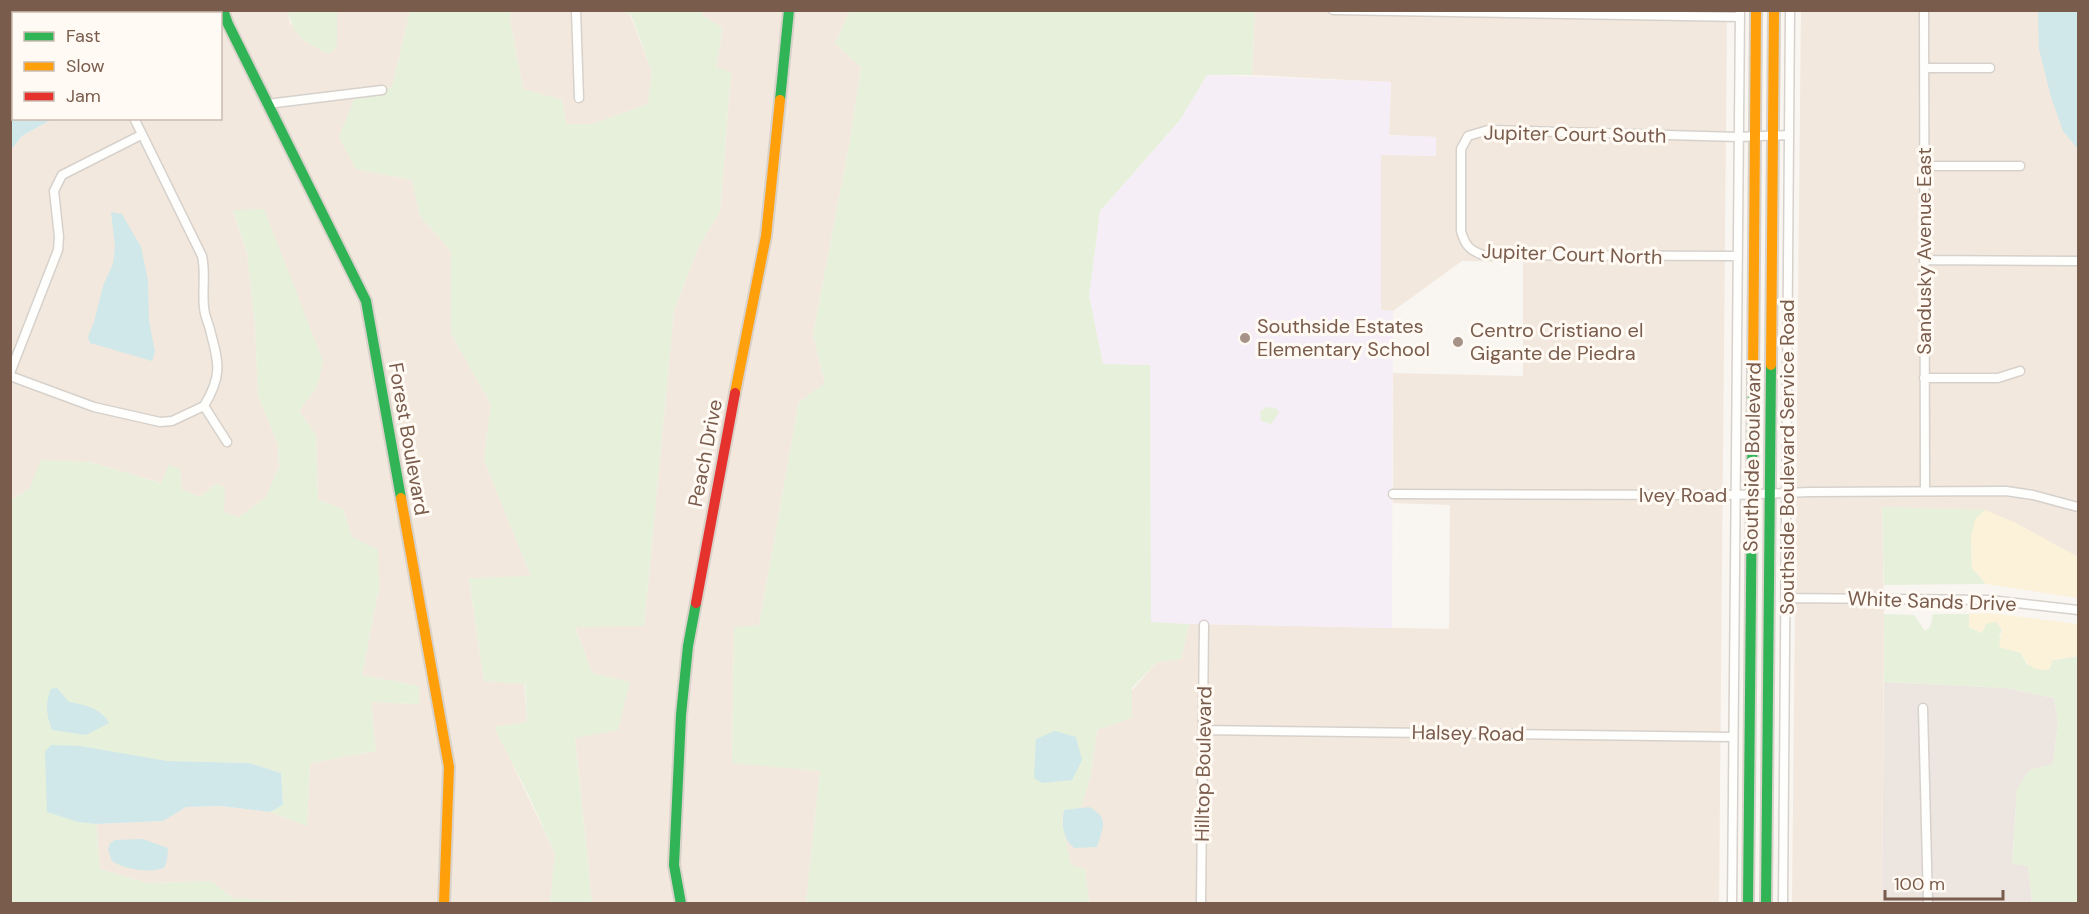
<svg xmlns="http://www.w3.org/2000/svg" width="2089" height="914" viewBox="0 0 2089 914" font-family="'DM Sans',sans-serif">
<rect width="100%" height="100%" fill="#f9f5f0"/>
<path fill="#f2e8de" d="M511,10H623L630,15L652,71L648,104L593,124H566L562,100L523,89L510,20Z
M34,11H288L290,24L337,46V11H410L392,87L355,100L356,169L412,180L420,216L451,251V334L491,404L484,460L531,576L469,579L484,681L524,683L527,722L495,727L555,854L550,903H296L295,902L233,898L211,881L147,883L100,869L96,824L163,821L186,807L221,806L270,812L307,826L310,763L376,751L371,702L418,704L419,686L362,675L379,587L352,537L343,509L318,500L316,435L299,411L317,387L264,209L233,211L247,253L255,323L258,396L278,444L279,467L266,497L239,517L224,512L217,483L200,497L182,489L180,470L169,466L162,483L90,462L30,488L11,501V150L22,136L47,122L50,119L220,118V14H34Z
M703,11H850L835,43L861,67L850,140L813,335L825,384L799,402L759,625L734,628L732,762L820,771L806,903H592L575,737L630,682L592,673L575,626H644L674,310L699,246L720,211L731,73L716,69L723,28L702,15Z
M1255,11H1727L1719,903H1089L1085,869L1071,866L1062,822L1090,779L1097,730L1157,662L1181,659L1189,624L1449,629L1450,505L1393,503V373L1523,376V262L1462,261L1393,311L1381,310V154L1435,156L1436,137L1389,135L1391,82L1252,75Z
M1801,11H2078V557L2060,548L1882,507L1884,614L1882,903L1792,904Z"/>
<path fill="#ede5e0" d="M1884,682L2006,688L2054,698L2058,722L2053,765L2030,770L2017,789L2012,863L2028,865L2032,903L1882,904Z"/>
<path fill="#f6eef6" d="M1207,75L1391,82L1389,135L1436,137V156L1381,155V310L1393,311L1392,628L1151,623L1150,366L1103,364L1089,296L1100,211L1180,120Z"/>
<path fill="#e7f0db" d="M288,11H337V47L329,54C306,42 293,38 288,11Z
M410,11H511L510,20L523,89L562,100L566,124H593L648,104L652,71L631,15L623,11H703L702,15L723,28L716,68L731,72L720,211L699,246L674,310L644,626L575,627L592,673L630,682L618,730L575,738L592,903H550L555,854L527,792L494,727L527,722L525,684L484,681L469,578L531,576L484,460L491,404L451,334V251L420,216L412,180L356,169L339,137L354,99L392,87Z
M850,11H1255L1252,75H1207L1180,120L1100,211L1089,296L1103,364L1150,365L1151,622L1189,624L1181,659L1157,662L1132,688V718L1097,730L1090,779L1081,808L1064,810L1062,822L1071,865L1085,869L1089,903H806L820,771L732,763L734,627L759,625L799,402L825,383L813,335L850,140L861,67L835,43Z
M264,209L323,361L317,387L299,411L316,435L318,500L343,509L352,537L378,550L379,587L362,675L419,686V704L371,702L376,751L310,763L307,826L270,812L283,805L281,773L249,763L167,761L78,822L96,824L100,869L147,883L211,881L233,898L296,902V903L11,904V501L30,488L41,460L90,462L161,483L169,465L180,469L182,489L200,497L217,483L225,488L224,512L239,517L266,497L279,467L278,444L258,396L255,323L247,253L233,210Z
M1267,407L1276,408L1279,413L1271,424L1261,421L1260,411Z
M1882,507L1985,510L1975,519L1971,539L1972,568L1986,584L1884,585Z
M1884,614L1914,615L1925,631L1930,627L1933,614H1969V627L1982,633L1986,624L1996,621L2002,629L1999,637L2021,653L2027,665L2078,656V903H2032L2028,866L2012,864L2017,789L2030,770L2053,764L2058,722L2054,698L2006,688L1884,682Z"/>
<path fill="#fbf2d9" d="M1985,510L2016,523L2078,557V598L1986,584L1972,568L1971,538L1975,519Z
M1990,613L2078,624V656L2053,660L2049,670C2033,670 2028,667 2021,653L1999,647L2002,629L1996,622L1986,624L1982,633L1969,627V614Z"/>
<path fill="#d0e8ea" d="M11,10L34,11V13L14,14V118L50,119L47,122L22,136L11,150Z
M2038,11H2078V149L2063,131L2051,97L2039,49Z
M111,212L122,214L141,247L148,280L149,321L155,352L152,361L90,343L88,337L94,322L103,286L113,264L115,247Z
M57,688L69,702C83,704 102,709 109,723L86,735L52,730C46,714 45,704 51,689Z
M1055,731L1076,737L1082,760L1072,780L1042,783L1034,778L1036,739Z
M51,745L80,746L167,761L249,763L281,773L283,805L270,812L221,806L186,807L163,821L96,824L78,822L47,812L45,752Z
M1089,807C1110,818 1103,827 1097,847L1074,848C1063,839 1061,823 1064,810Z
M143,839L168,848L167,860L164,868C149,873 126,870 112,861L108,850L110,843L115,840Z"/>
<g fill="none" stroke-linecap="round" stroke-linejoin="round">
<defs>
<path id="street" d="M91,10L92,14
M576,10L579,98
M1333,10L1740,17
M1924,10L1925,491
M1925,68H1990
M267,104L382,90
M134,118L202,256C206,274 202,289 204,307C204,313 207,320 209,326C218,361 224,373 204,406
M1924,166H2020
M1738,256L1483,255C1469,250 1465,245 1461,231V149L1468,136L1488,130L1739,137L1789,135
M1924,260L2078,261
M10,373L58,250L59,237L54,191L62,175L141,135
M10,376L94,407L160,422L172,421L204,406
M1924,378H1998L2020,371
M204,406L227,442
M1393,494L1735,495L1809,492L2006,491L2033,495L2078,507
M1786,598L1989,600L2078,610
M1923,708L1928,904
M1203,730L1733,737
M1201,904L1204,625
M1732,904L1740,10
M1783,904L1790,10"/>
<path id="fast" d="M223,10L228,24L366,301L401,498
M780,100L789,10
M681,904L674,865L681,715L688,646L696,603
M1748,904L1753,381
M1766,904L1771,365"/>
<path id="slow" d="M1771,365L1774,10
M1753,381L1756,10
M735,393L766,236L780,100
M401,498L449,767L444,904"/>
<path id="jam" d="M696,603L735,393"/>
</defs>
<use href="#street" stroke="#d7d1cb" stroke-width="11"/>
<use href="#fast" stroke="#d9d2cb" stroke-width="14"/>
<use href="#slow" stroke="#d9d2cb" stroke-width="14"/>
<use href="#jam" stroke="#d9d2cb" stroke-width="14"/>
<use href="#street" stroke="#fefefd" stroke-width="8"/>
<use href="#fast" stroke="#30b455" stroke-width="10"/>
<use href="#slow" stroke="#ff9f0a" stroke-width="10"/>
<use href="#jam" stroke="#e5322d" stroke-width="10"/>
</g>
<g fill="#a69286" stroke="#fffaf3" stroke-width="2">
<circle cx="1245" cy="338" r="6"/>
<circle cx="1458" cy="342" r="6"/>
</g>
<g text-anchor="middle" stroke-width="6" stroke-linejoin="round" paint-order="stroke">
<g font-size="20" fill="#7a5c4d" stroke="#fffaf3">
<text transform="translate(1575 134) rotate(1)" y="7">Jupiter Court South</text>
<text transform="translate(1924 251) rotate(-90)" y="7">Sandusky Avenue East</text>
<text transform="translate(1572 254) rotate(2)" y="7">Jupiter Court North</text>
<text transform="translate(409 439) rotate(80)" y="7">Forest Boulevard</text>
<text transform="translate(705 453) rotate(-79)" y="7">Peach Drive</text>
<text transform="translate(1752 457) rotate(-89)" y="7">Southside Boulevard</text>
<text transform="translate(1787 457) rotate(-90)" y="7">Southside Boulevard Service Road</text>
<text x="1683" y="502">Ivey Road</text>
<text transform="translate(1932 601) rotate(2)" y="7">White Sands Drive</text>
<text transform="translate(1468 733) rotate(1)" y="7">Halsey Road</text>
<text transform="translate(1203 764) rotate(-89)" y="7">Hilltop Boulevard</text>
</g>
<g font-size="20" fill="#7a5c4d" stroke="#fffaf3" text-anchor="start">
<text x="1257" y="333">Southside Estates<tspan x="1257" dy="23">Elementary School</tspan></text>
<text x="1470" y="337">Centro Cristiano el<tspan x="1470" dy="23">Gigante de Piedra</tspan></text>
</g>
</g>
<rect width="2089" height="914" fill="none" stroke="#7a5c4d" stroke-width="24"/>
<rect x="12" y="12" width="210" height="108" fill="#fffaf3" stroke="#cabbb1" stroke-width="1.5"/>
<rect x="24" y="32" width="30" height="9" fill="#30b455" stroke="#cabbb1" stroke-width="1.5"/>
<text x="66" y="42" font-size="18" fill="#7a5c4d">Fast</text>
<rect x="24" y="62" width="30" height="9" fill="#ff9f0a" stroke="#cabbb1" stroke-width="1.5"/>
<text x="66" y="72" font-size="18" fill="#7a5c4d">Slow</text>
<rect x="24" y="92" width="30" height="9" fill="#e5322d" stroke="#cabbb1" stroke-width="1.5"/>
<text x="66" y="102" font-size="18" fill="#7a5c4d">Jam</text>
<path d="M1885 890v9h118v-9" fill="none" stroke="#7a5c4d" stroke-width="3"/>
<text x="1894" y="890" font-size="18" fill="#7a5c4d" stroke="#fffaf3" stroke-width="4.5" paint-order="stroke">100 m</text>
</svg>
